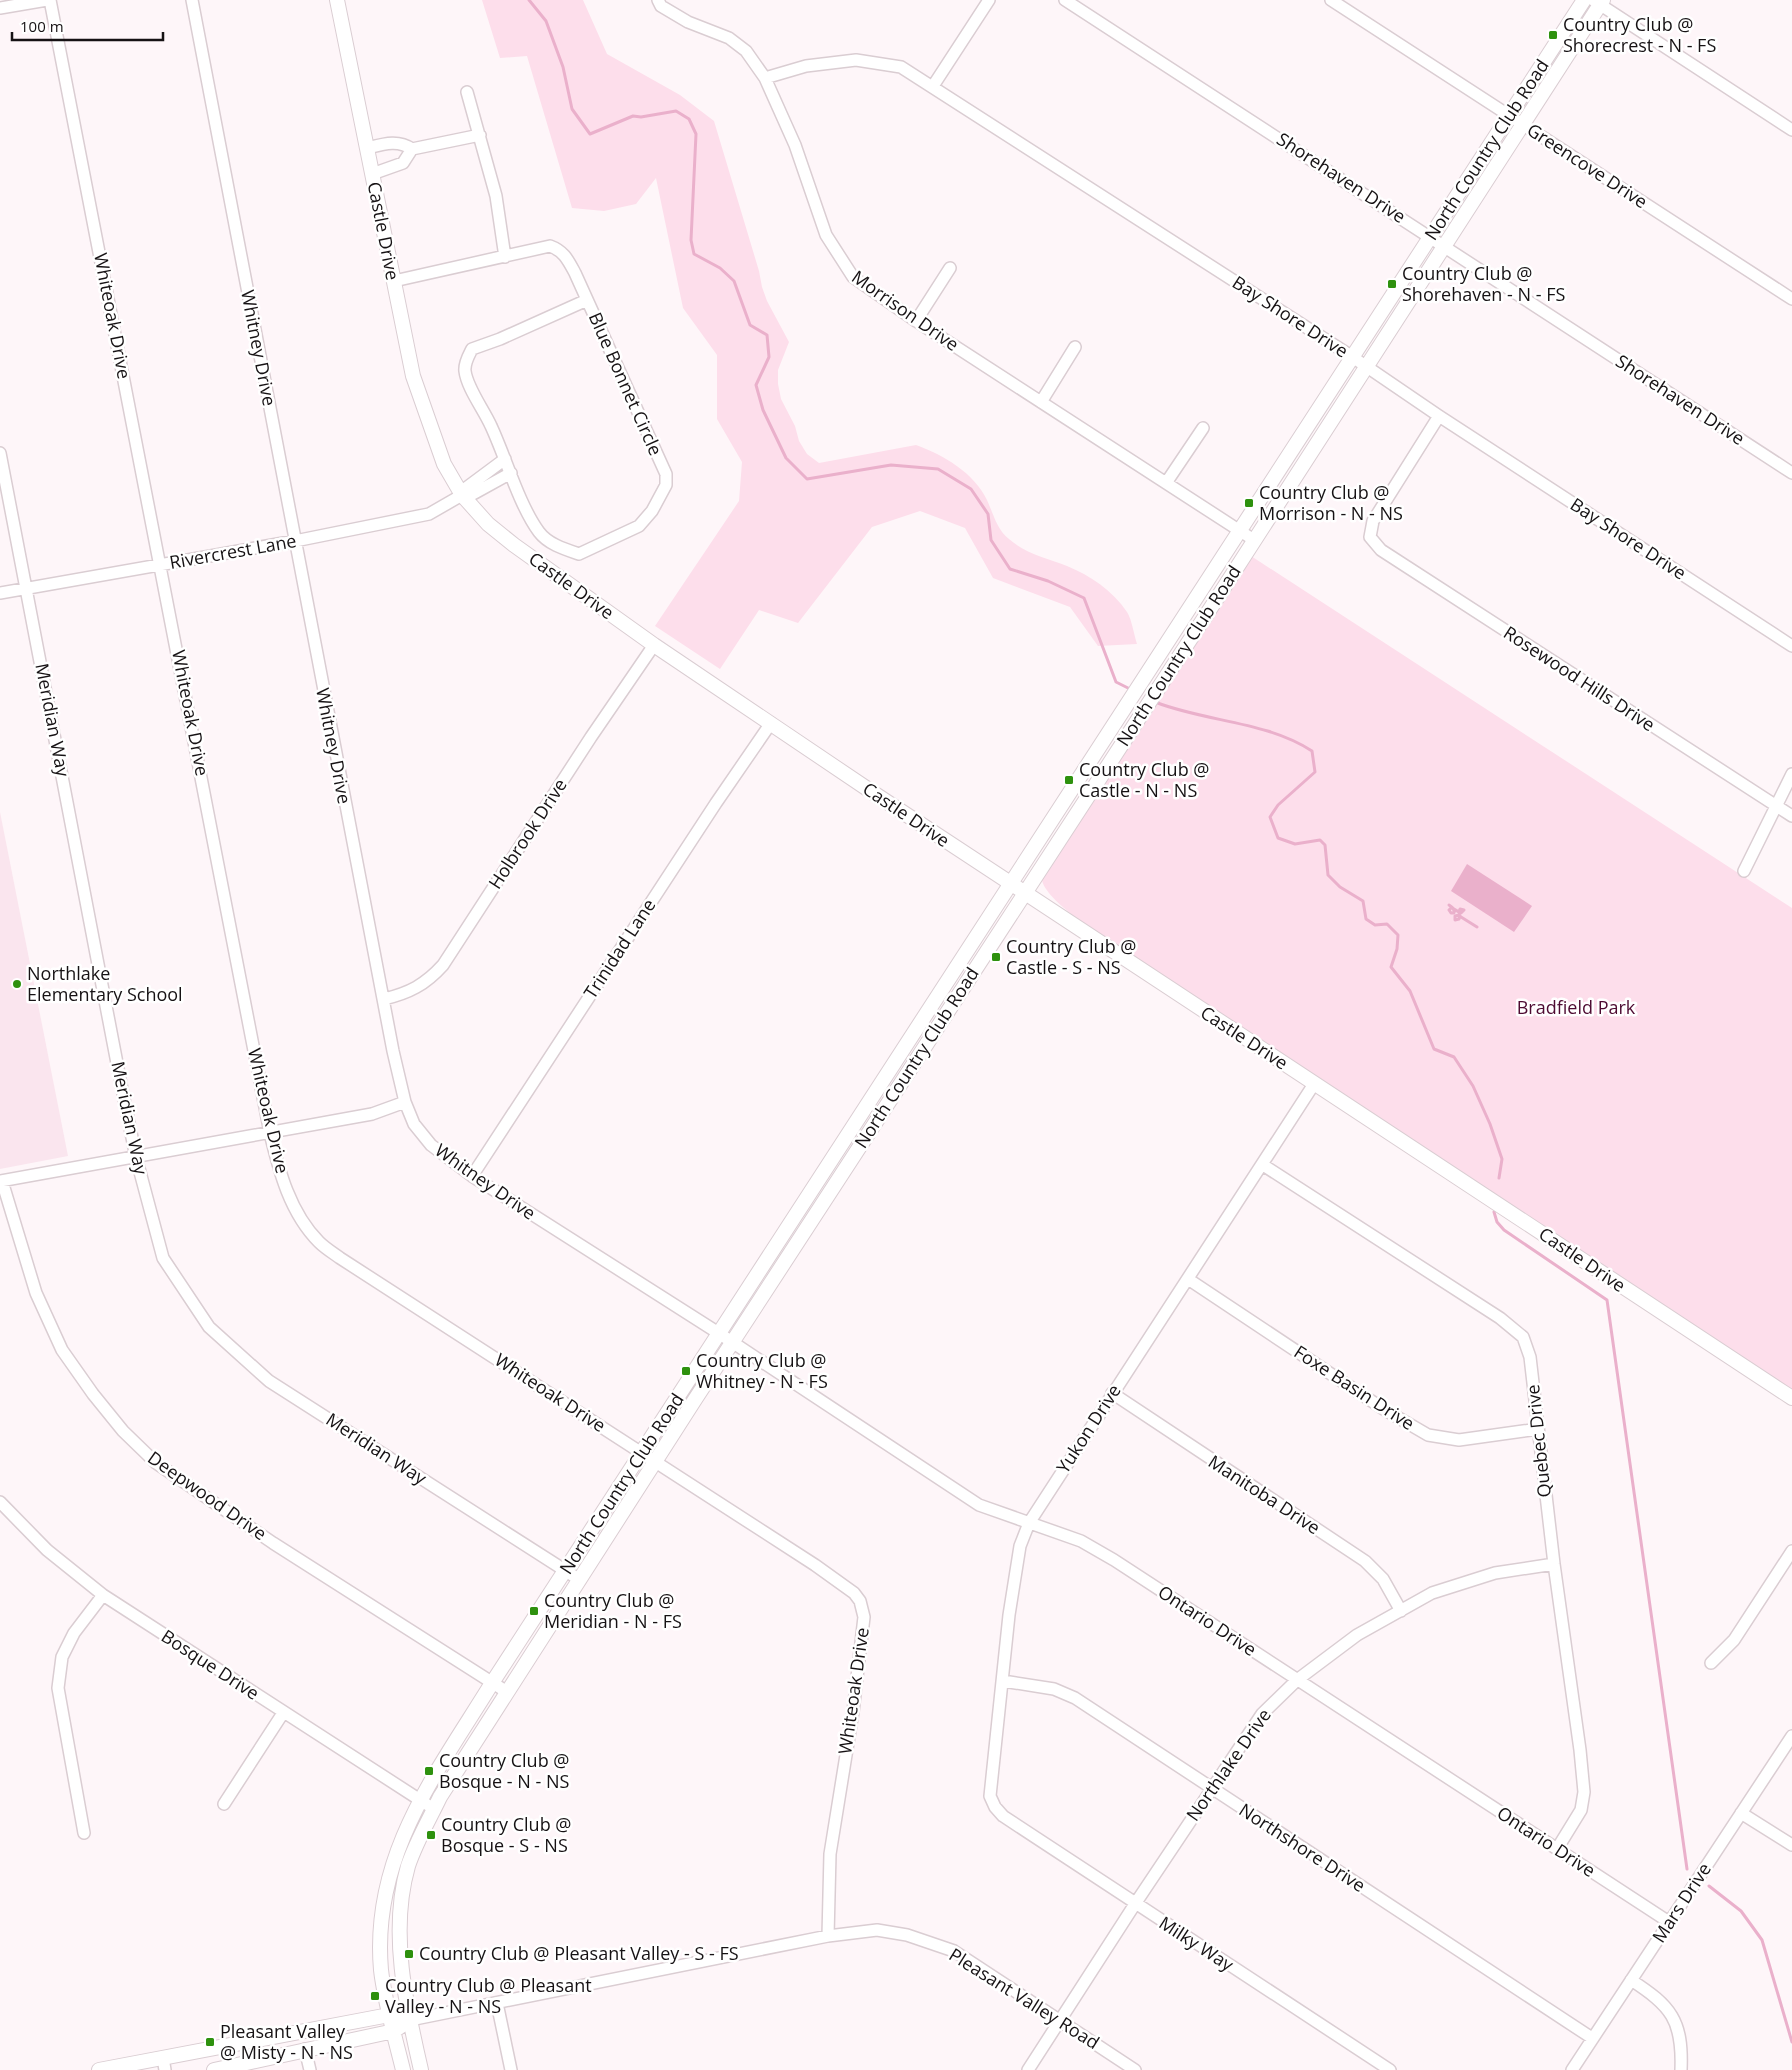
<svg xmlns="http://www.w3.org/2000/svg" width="1792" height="2070" viewBox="0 0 1792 2070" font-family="'Open Sans',sans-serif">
<rect width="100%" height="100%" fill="#fef6f9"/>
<path fill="#fae5ee" d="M0,812L68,1156L0,1169Z"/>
<path fill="#fddeeb" d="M482,0H583L607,54L680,95L714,121L759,271L762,287L767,301L789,342L778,370V384L781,399L795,426L799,441L807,454L819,463L916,445C944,455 974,473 987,500C993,513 997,530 1009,539C1026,554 1047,558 1067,566C1091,576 1112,590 1127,612C1132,620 1134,635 1137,644L1098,646L1070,607L993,578L965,528L920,511L872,527L798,623L759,610L720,669L655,626L739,501L742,462L717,419V355L683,308L656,178L636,204L604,211L572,208L527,56L500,58Z
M1251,556L1792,908V1390L1134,958C1113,943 1046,903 1042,880Z"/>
<path fill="#eab0cb" d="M1467,864L1532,906L1514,932L1451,891Z"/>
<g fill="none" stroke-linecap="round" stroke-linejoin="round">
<path stroke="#eab0cb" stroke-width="3" d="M529,0L546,21L563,67L572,109L590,134L633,116L641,117L676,111L689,119L696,134L691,240L694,254L720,268L734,281L750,325L767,335L769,357L756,385L763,410L786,458L807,479L891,465L938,469L971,489L988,514L991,540L1010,569L1048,581L1084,598L1116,682L1132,690
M1155,702C1206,722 1266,721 1312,751L1315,772L1278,805L1270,817L1278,838L1295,844L1320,840L1325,845L1328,875L1340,887L1363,901L1366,919L1375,925L1387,924L1398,935L1397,949L1391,967L1410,991L1434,1049L1454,1057L1473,1086L1490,1124L1502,1159L1499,1178
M1449,905C1452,907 1455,909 1454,913H1451L1449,910L1451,908C1455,908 1457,912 1461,913L1464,910L1460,909C1458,912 1460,916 1459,919L1455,920V916L1459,915L1461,917L1477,927
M1494,1212L1497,1222L1504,1230L1607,1300L1687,1869
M1709,1886L1741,1911L1762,1940L1792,2042"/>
<defs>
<path id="minor" d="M50,0L270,1133C279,1171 290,1213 319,1242C325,1248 333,1253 340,1258L815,1565L854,1593L860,1601L864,1617L853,1712L830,1854L828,1936
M192,0L393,1051L405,1102L414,1124L431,1145L472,1176L720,1334L979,1505L1081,1541L1114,1560L1669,1922
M658,0L661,6L688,22L729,38L746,51L765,78L795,145L826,235L853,277L916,321L1254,540
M1065,0L1792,473
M1331,0L1792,299
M1593,0L1792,130
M0,8L47,0
M765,78L806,66L856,60L901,67L1351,356L1439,416L1792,646
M933,86L989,0
M467,92L496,196L505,257
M367,148C383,144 398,139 412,149
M372,174L403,163L412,149L480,135
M394,281L550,246C564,251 568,260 575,273L666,474V485L652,511L639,526L579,554C564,549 548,544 539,532C519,505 506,458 491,426C484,410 467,388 465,371C464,363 469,355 472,349L500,339L587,300
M916,321L950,268
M1041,402L1075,347
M1439,416L1373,521L1370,537L1381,550L1792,816
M0,453L121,1084L136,1157L163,1258L209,1327L269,1381L580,1580
M1166,483L1203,428
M462,495L466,488L505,459
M0,593L295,541L429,514L462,495H471L511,473
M1744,871L1792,774
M384,999C409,993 425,985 443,965L591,737L654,645
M1314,1084L1029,1523L1020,1546L1009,1615L990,1796L995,1807L1003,1816L1390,2070
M1263,1165L1500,1318L1523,1337L1530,1357L1554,1564L1580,1750L1584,1792L1581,1810L1557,1849
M472,1176L716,803L771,723
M0,1181L372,1114L405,1102
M2,1181L36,1293L62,1350L93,1394L123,1431L156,1463L273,1543L507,1692
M1188,1279L1385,1410L1428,1435L1459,1440L1538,1429
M1112,1393L1365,1561L1383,1579L1401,1611
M0,1502L47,1550L103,1595L434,1809
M1711,1663L1734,1640L1792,1551
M1003,1681L1054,1689L1075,1698L1592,2038
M224,1804L283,1713
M1741,1813L1792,1845
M84,1833L58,1688L62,1657L74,1633L103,1595
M1631,1980C1671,2006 1683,2020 1681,2070
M497,2003L511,2070
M410,2020L828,1936L877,1930L907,1935L954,1951L1135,2070
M305,2049L310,2070
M163,2058L165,2070
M1028,2070L1135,1904L1262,1714L1297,1680L1357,1635L1432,1593L1495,1573L1554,1564
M1572,2070L1792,1736"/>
<path id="major" d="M337,0L413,376L444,464L462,495L488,524L514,545L654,645L875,794L1792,1398
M99,2070L389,2015L397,2017
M214,2070L394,2031L401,2026
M403,2070C395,2037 385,2004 381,1970C371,1856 436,1774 492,1683L1584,0
M421,2070C406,2005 389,1932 408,1866C416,1842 429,1820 440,1797L694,1401L1214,603L1603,0"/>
</defs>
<use href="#minor" stroke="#dacdd2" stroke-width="14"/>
<use href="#major" stroke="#dacdd2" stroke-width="16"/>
<use href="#minor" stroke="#fff" stroke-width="11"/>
<use href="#major" stroke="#fff" stroke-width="14"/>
</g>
<g fill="#2e910e" stroke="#fff" stroke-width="2">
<rect x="1548" y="30" width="10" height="10" rx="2.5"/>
<rect x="1387" y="279" width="10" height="10" rx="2.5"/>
<rect x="1244" y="498" width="10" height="10" rx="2.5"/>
<rect x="1064" y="775" width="10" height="10" rx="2.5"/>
<rect x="991" y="952" width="10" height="10" rx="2.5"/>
<circle cx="17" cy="984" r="5"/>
<rect x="681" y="1366" width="10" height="10" rx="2.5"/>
<rect x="529" y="1606" width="10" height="10" rx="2.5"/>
<rect x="424" y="1766" width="10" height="10" rx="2.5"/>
<rect x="426" y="1830" width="10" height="10" rx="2.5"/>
<rect x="404" y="1949" width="10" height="10" rx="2.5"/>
<rect x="370" y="1991" width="10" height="10" rx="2.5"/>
<rect x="205" y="2037" width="10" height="10" rx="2.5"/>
</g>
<g text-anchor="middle" stroke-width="5" stroke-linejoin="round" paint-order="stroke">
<g font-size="18" fill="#161214" stroke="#fff" text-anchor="start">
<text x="1563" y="31">Country Club @<tspan x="1563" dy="21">Shorecrest - N - FS</tspan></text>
<text x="1402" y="280">Country Club @<tspan x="1402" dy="21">Shorehaven - N - FS</tspan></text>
<text x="1259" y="499">Country Club @<tspan x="1259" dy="21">Morrison - N - NS</tspan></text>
<text x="1079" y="776">Country Club @<tspan x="1079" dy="21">Castle - N - NS</tspan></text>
<text x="1006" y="953">Country Club @<tspan x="1006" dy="21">Castle - S - NS</tspan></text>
<text x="27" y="980">Northlake<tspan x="27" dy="21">Elementary School</tspan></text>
<text x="696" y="1367">Country Club @<tspan x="696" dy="21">Whitney - N - FS</tspan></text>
<text x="544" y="1607">Country Club @<tspan x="544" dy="21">Meridian - N - FS</tspan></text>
<text x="439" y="1767">Country Club @<tspan x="439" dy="21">Bosque - N - NS</tspan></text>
<text x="441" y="1831">Country Club @<tspan x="441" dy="21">Bosque - S - NS</tspan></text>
<text x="419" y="1960">Country Club @ Pleasant Valley - S - FS</text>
<text x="385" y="1992">Country Club @ Pleasant<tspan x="385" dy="21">Valley - N - NS</tspan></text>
<text x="220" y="2038">Pleasant Valley<tspan x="220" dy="21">@ Misty - N - NS</tspan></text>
</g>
<g font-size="18" fill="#161214" stroke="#fff">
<text transform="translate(1487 150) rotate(-57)" y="6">North Country Club Road</text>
<text transform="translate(1587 166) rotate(33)" y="6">Greencove Drive</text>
<text transform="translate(1341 178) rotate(33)" y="6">Shorehaven Drive</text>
<text transform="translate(383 231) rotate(79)" y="6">Castle Drive</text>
<text transform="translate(905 311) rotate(35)" y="6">Morrison Drive</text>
<text transform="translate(112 316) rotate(79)" y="6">Whiteoak Drive</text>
<text transform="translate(1290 317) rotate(33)" y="6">Bay Shore Drive</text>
<text transform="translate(258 348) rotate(79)" y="6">Whitney Drive</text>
<text transform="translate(625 384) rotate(66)" y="6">Blue Bonnet Circle</text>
<text transform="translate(1680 400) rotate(33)" y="6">Shorehaven Drive</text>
<text transform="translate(1628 539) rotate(33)" y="6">Bay Shore Drive</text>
<text transform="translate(233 552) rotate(-10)" y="6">Rivercrest Lane</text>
<text transform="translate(571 586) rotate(36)" y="6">Castle Drive</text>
<text transform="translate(1179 656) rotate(-57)" y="6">North Country Club Road</text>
<text transform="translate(1579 679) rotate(33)" y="6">Rosewood Hills Drive</text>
<text transform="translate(190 713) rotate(79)" y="6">Whiteoak Drive</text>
<text transform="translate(52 720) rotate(79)" y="6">Meridian Way</text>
<text transform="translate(333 746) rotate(79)" y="6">Whitney Drive</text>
<text transform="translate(906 815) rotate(34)" y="6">Castle Drive</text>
<text transform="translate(528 834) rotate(-57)" y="6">Holbrook Drive</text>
<text transform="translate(620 949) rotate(-57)" y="6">Trinidad Lane</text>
<text transform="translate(1244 1038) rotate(33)" y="6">Castle Drive</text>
<text transform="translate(917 1058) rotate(-57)" y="6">North Country Club Road</text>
<text transform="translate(268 1111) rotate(77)" y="6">Whiteoak Drive</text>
<text transform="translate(129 1118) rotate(78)" y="6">Meridian Way</text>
<text transform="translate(485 1182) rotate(35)" y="6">Whitney Drive</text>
<text transform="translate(1582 1260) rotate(34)" y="6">Castle Drive</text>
<text transform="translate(1354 1388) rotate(33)" y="6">Foxe Basin Drive</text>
<text transform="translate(550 1393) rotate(33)" y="6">Whiteoak Drive</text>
<text transform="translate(1089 1429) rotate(-57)" y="6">Yukon Drive</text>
<text transform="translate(1539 1441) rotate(-96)" y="6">Quebec Drive</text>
<text transform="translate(376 1449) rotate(33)" y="6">Meridian Way</text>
<text transform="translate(622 1484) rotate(-57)" y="6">North Country Club Road</text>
<text transform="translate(1264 1495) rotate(33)" y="6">Manitoba Drive</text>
<text transform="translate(207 1496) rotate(35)" y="6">Deepwood Drive</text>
<text transform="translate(1207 1621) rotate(33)" y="6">Ontario Drive</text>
<text transform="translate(210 1665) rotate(33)" y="6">Bosque Drive</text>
<text transform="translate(854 1691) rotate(-82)" y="6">Whiteoak Drive</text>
<text transform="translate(1229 1765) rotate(-55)" y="6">Northlake Drive</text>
<text transform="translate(1546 1842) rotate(33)" y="6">Ontario Drive</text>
<text transform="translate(1302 1848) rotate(33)" y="6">Northshore Drive</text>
<text transform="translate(1682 1903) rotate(-57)" y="6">Mars Drive</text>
<text transform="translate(1196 1944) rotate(33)" y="6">Milky Way</text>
<text transform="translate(1024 1999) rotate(32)" y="6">Pleasant Valley Road</text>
</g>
<g font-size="18" fill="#4d0a31" stroke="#fff">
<text x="1576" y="1014">Bradfield Park</text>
</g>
</g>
<path d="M12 32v8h151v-8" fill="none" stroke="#161214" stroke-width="2.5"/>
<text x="20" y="32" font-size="15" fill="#161214" stroke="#ffffff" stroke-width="4" paint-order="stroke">100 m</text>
</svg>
